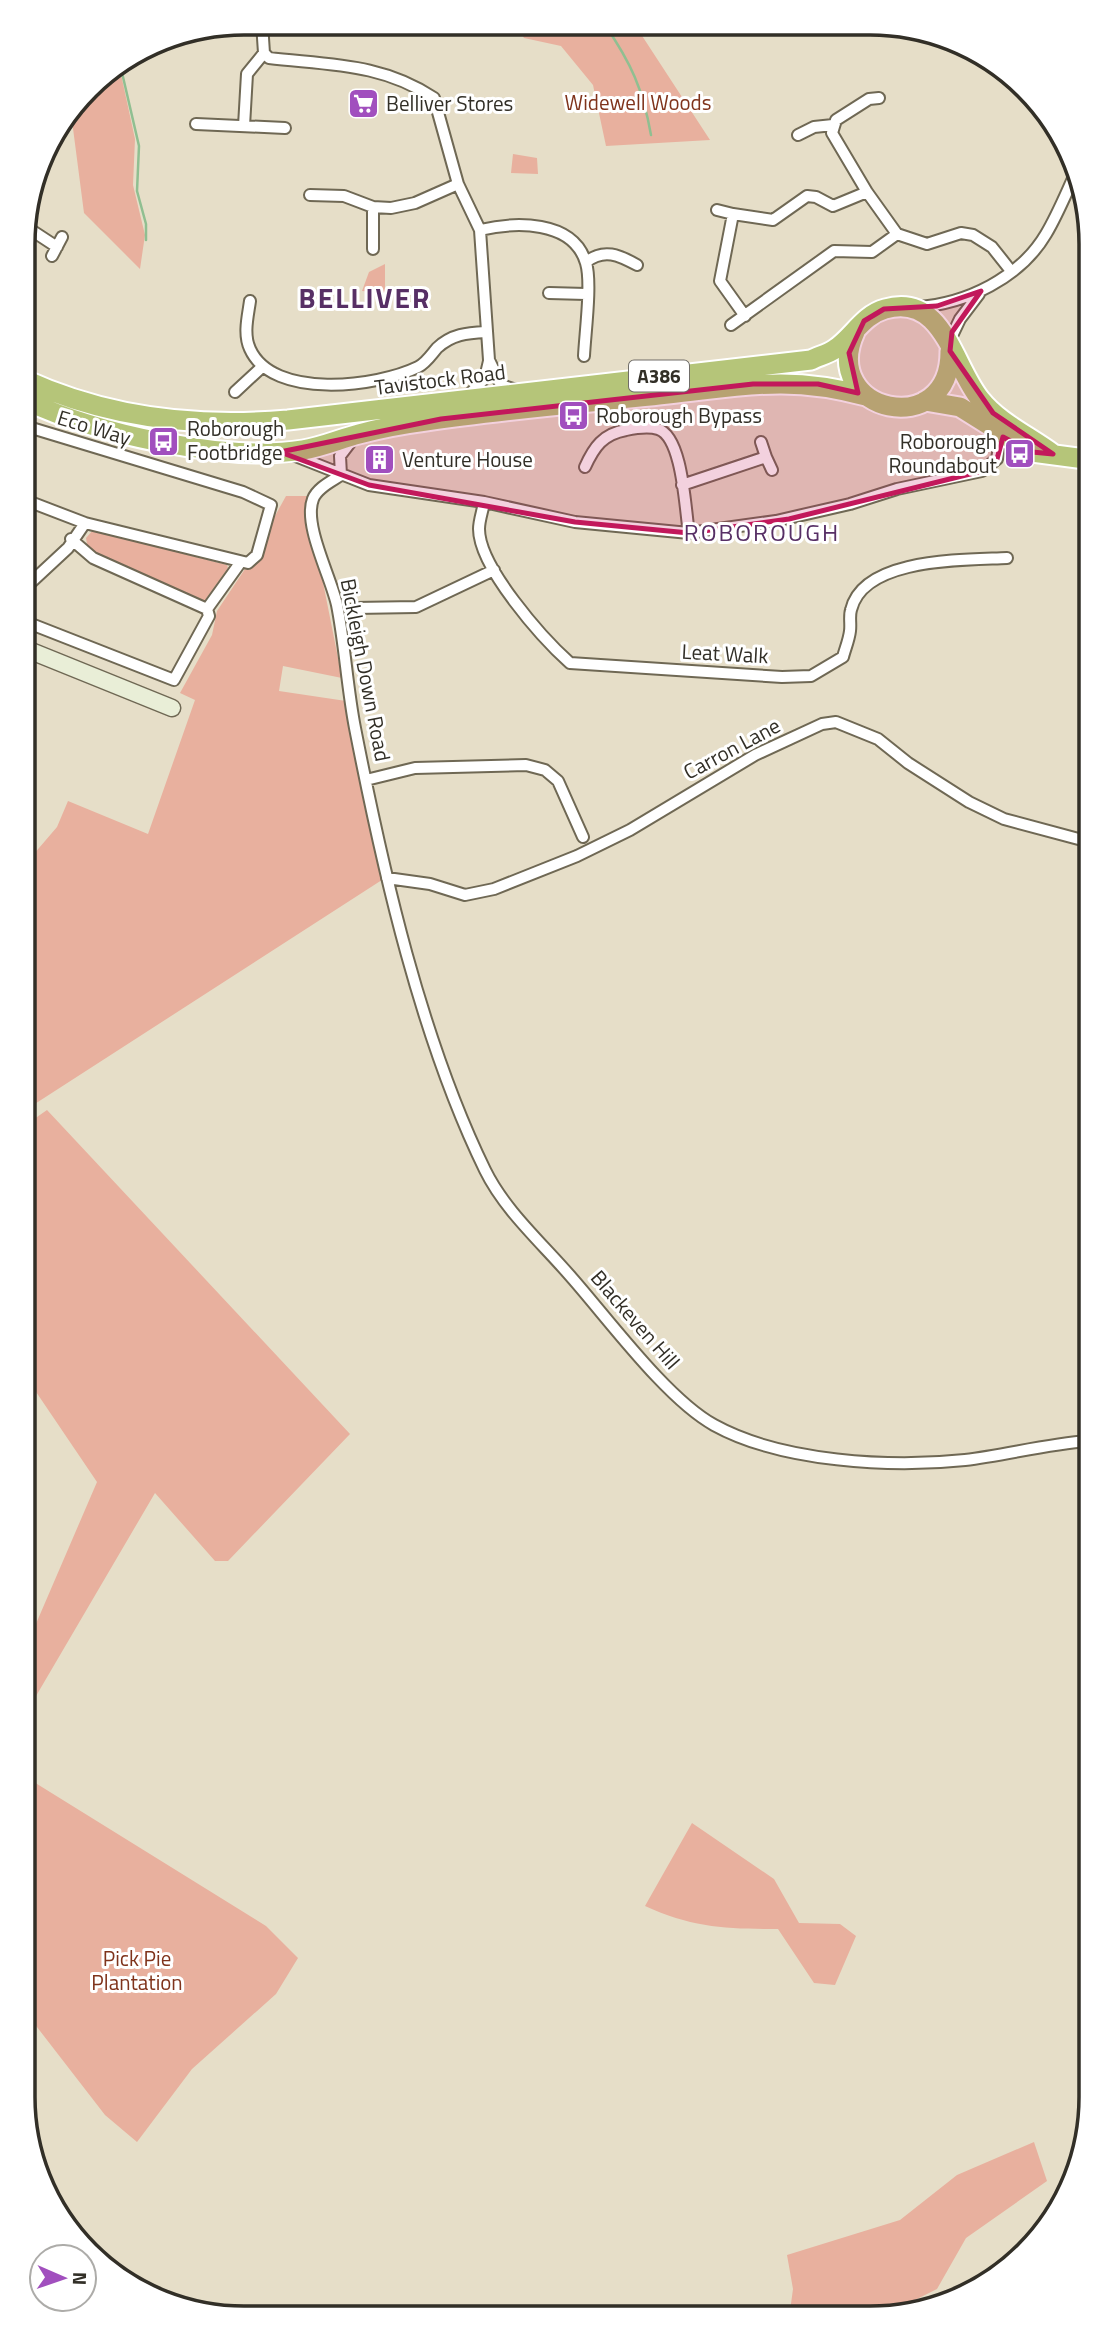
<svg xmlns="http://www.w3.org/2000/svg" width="1114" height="2341" viewBox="0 0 1114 2341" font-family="'Titillium Web',sans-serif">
<rect width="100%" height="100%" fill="#e6dec8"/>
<path fill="#e8b09e" d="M515,24L635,25L710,140L606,146L593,85L561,46L524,38Z
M119,65L135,139L133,185L145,235L140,269L84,213L71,113L98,78Z
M513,154L537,158L538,174L511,173Z
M385,264V293L362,291L369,272Z
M286,496H311L309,512L342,678L283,666L279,691L346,701L385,878L27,1109V862L57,827L68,801L148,834L195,700L180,693L212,635L217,611L249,563Z
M93,530L227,565L228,568L203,603L88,550L86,538Z
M47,1110L350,1434L228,1561H215L155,1493L29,1708V1640L97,1482L28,1380L27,1124Z
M29,1779L266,1926L298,1958L276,1994L192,2069L137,2142L105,2115L30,2018Z
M692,1823L774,1879L799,1923L840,1924L856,1936L835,1985L814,1983L778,1929C727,1929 693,1928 645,1906Z
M1034,2142L1047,2181L966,2238L937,2289L893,2311H790L793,2289L787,2255L900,2220L957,2175Z"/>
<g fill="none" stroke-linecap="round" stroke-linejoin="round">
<path stroke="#90bf91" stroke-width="2.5" d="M605,25C631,63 643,89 651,135
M120,64L139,146L137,191L146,224V240"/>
<defs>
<path id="street" d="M262,23L264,53L269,58C329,65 382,63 434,98L458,184L480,230L489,360L501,385L516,390
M879,98L869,99L836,120L832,133L867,192L897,234L927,244L961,233L973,235L992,247L1011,271
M196,124L285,128
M244,126L247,74L264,53
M798,135L814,127L833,125
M310,195L344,196L373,207L391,208L415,203L458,184
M717,210L733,214
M25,226L57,247
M480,230C514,222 573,219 586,263C592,283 585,334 584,356
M373,249V207
M52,256L62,237
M586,262C604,248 619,255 637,265
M549,293L586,294
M250,301C248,316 243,334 250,349C273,400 377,387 418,367C426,363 431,355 437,348C452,334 467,333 486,332
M917,307C966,304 1020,278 1046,234C1058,214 1067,191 1077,170
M745,316L720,281L733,214L773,220L807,196L816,197L833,206L867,192
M731,325L834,251L872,252L897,234
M949,342L960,319L979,294
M235,392L263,366
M468,396L485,378L489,361
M25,426L243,492L271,505L257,555L248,563L85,523L25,500
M293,455L369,485L484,502L575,522L689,533L776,521L850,504L897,489L982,471L997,459L1001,435
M766,457L772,470
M585,467C594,447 603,434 626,430C636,428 648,426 658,429C683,437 685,510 689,533
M341,475C332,481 317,488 313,499C303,525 331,577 337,605C345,645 347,687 355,728C383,871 421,1039 485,1170C505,1211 543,1244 572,1278C609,1320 667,1399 714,1425C781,1462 891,1468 965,1460C1006,1455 1047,1444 1088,1441
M341,475L340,456L353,439
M682,485L766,457L761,442
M484,502C483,510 479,520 479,529C479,567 542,638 570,663L782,677L811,676L843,657C845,649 849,640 850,631C851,624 849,616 851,610C863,557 966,560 1007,558
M71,539L93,558L207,609
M26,587L68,548L85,523
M355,608L416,607L494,570
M207,609L240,563
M26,622L174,680L209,616L207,609
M366,780L415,768L526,765L545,770L558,781L583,837
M387,878L430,884L465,895L494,889L577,856L630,830L755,755L822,724L836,722L878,739L908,763L969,802L1004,819L1086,841"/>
<path id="secondary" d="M26,649L172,708"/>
<path id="highway" d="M855,332C818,413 951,442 950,351
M25,380C108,418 197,428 288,420L811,360C819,356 828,354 835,349C853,337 863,315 885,309C943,292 953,366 980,399C999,423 1029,436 1053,454
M25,400C97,434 224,462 303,450C322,447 340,439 359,434C381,428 403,424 426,421C506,409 587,403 668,394C744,386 789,375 866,396
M925,401L960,407L1032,452L1085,459"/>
</defs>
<use href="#street" stroke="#6f6854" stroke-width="14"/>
<use href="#secondary" stroke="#6f6854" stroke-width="19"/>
<use href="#highway" stroke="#fff" stroke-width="23"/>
<use href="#street" stroke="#fff" stroke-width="10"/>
<use href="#secondary" stroke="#e9eed7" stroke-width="16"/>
<use href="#highway" stroke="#b5c579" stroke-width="19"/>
</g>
<path fill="#c2185b" fill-opacity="0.2" stroke="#c2185b" stroke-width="5" stroke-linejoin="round" d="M981,291L952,332L950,351L993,413L1053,454L1032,452L1003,437L997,459L982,471L789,519L689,533L575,522L369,485L280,452L441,419L753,384H818L858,393L849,353L864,321L884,309L937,306Z"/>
<defs>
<symbol id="supermarket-square" viewBox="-11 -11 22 22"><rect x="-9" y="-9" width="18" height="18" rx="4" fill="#a14fbe" stroke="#fff"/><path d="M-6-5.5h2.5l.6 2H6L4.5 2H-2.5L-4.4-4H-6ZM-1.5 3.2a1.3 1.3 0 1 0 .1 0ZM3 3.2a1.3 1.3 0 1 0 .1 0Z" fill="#fff"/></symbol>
<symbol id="bus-square" viewBox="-11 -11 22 22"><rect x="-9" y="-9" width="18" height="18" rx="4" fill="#a14fbe" stroke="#fff"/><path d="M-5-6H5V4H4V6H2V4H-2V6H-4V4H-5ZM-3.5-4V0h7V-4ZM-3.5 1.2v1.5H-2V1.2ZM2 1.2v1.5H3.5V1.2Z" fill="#fff"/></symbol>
<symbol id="building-square" viewBox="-11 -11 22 22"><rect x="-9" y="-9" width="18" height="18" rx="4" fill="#a14fbe" stroke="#fff"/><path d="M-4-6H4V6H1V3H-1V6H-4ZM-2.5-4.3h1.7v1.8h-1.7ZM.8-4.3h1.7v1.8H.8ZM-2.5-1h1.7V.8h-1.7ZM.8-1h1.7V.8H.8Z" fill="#fff"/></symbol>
</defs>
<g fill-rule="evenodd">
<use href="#supermarket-square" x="346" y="86" width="35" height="35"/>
<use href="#bus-square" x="556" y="398" width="35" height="35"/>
<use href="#bus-square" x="146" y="424" width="35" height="35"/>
<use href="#bus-square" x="1002" y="436" width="35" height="35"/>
<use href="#building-square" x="362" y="442" width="35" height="35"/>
</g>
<g text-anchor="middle" stroke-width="6" stroke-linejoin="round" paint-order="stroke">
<rect fill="#fff" stroke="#706d68" stroke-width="2" x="629" y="360.5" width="60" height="31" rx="5"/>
<g font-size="19" font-weight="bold" fill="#322f27">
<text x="659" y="383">A386</text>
</g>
<g font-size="21" fill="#7f331b" stroke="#fff">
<text x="638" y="110">Widewell Woods</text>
<text x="137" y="1966">Pick Pie<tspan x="137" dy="24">Plantation</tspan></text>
</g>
<g font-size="21" fill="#322f27" stroke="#fff" text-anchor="start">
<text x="386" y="111">Belliver Stores</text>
<text x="596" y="423">Roborough Bypass</text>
<text x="187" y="436">Roborough<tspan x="187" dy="24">Footbridge</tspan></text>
<text x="997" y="449" text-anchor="end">Roborough<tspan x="997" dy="24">Roundabout</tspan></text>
<text x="402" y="467">Venture House</text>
</g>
<g font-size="21" fill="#322f27" stroke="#fff">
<text transform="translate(440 380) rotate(-7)" y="7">Tavistock Road</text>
<text transform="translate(94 428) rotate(17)" y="7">Eco Way</text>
<text transform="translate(725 654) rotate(3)" y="7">Leat Walk</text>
<text transform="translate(365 670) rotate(79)" y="7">Bickleigh Down Road</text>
<text transform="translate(732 749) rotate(-28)" y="7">Carron Lane</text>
<text transform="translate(635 1320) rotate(49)" y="7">Blackeven Hill</text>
</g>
<g font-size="24" letter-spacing="2" fill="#572f65" stroke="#fff">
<text x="762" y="541">ROBOROUGH</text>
</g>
<g font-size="28" font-weight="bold" letter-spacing="2" fill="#572f65" stroke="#fff">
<text x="365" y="308">BELLIVER</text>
</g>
</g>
<path d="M0 0H1114V2341H0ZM244 35H870A209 209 0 0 1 1079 244V2097A209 209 0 0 1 870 2306H244A209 209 0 0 1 35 2097V244A209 209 0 0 1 244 35Z" fill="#fff" fill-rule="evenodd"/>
<path fill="none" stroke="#322f27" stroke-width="3.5" d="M244 35H870A209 209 0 0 1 1079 244V2097A209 209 0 0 1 870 2306H244A209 209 0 0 1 35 2097V244A209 209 0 0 1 244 35Z"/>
<g transform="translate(63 2278) rotate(92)"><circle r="33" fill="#ffffff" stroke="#adaca9" stroke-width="2"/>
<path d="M0-5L12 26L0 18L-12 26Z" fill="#a14fbe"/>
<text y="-10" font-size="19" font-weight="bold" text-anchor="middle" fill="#322f27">N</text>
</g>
</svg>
